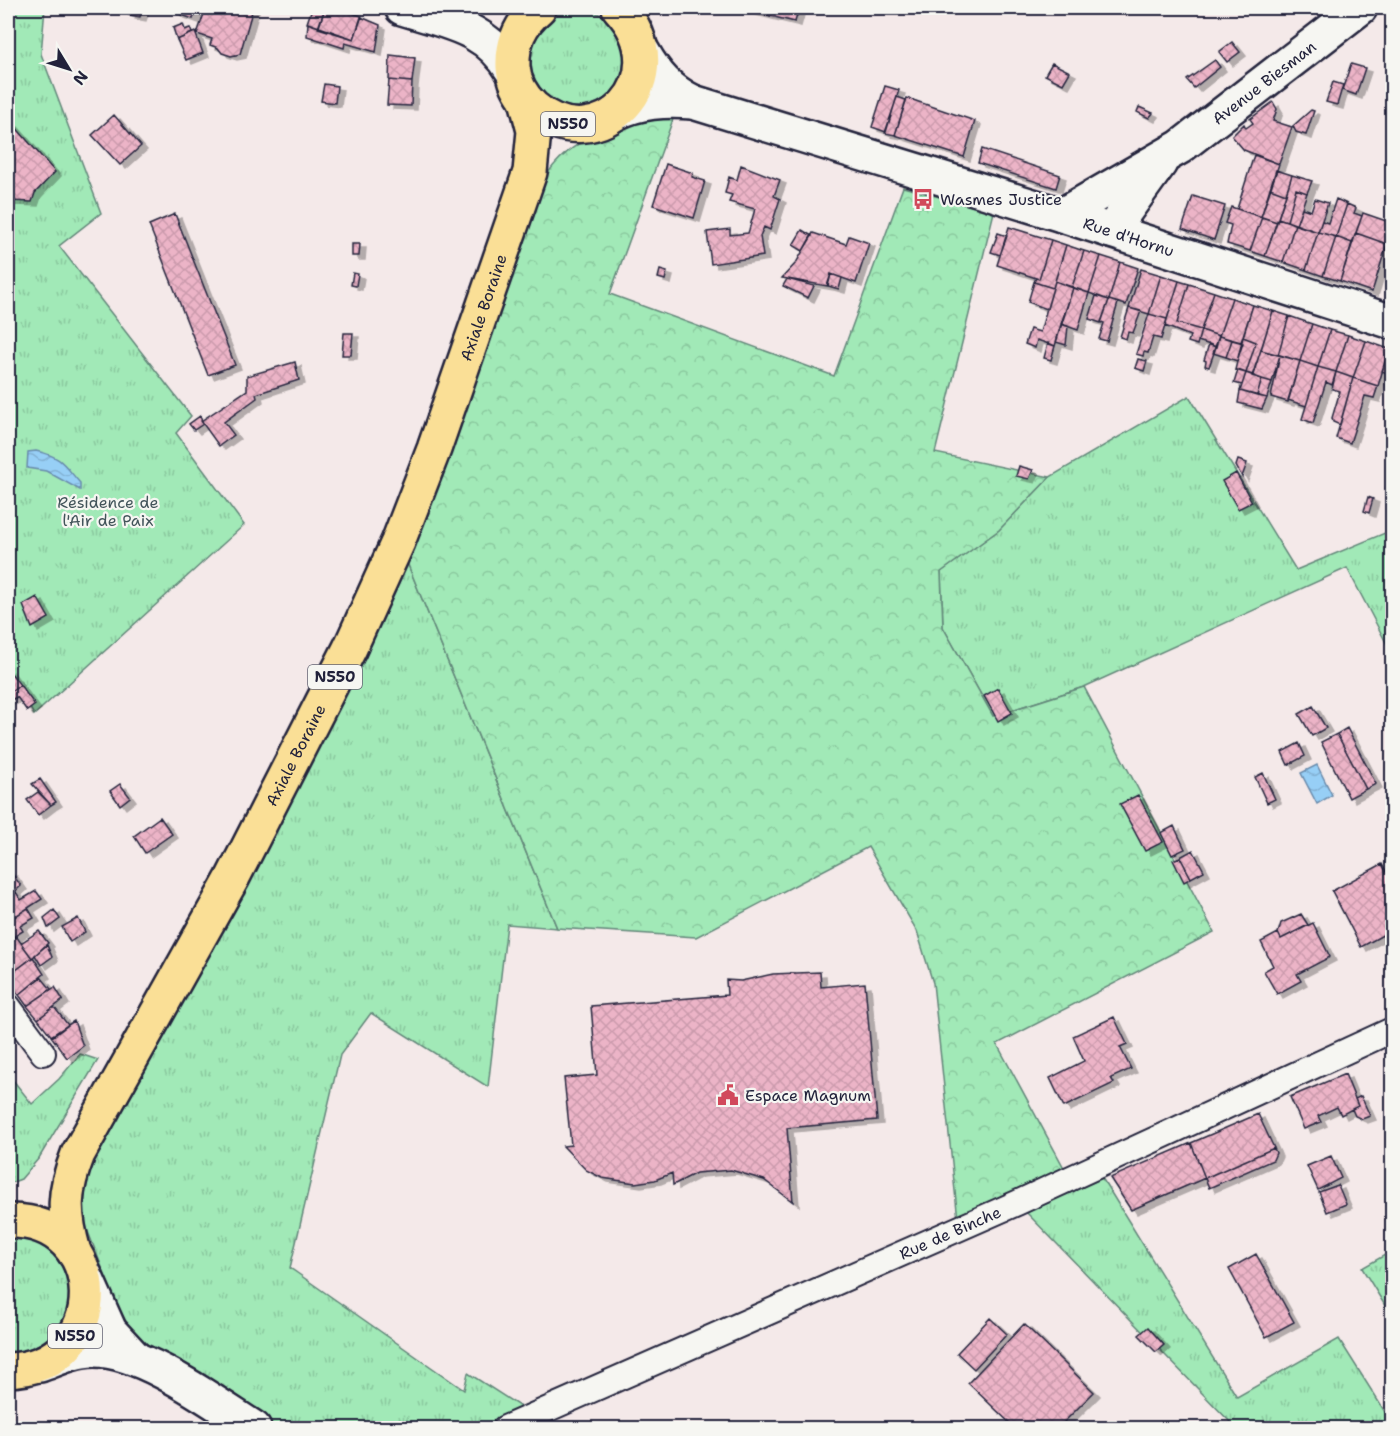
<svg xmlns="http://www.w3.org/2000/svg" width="1400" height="1436" viewBox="0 0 1400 1436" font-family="'Shantell Sans',sans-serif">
<defs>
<pattern id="grass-tufts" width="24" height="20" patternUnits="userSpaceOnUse" patternTransform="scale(1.5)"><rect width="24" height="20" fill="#a1e9b7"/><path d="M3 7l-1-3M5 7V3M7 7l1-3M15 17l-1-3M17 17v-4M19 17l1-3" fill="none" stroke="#8ac89e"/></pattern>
<pattern id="forest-crowns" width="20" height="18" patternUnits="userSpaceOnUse" patternTransform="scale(1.5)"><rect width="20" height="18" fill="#a1e9b7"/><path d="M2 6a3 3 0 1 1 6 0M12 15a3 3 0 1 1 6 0" fill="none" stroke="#8ac89e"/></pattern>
<pattern id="water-waves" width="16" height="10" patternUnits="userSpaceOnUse" patternTransform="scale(1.5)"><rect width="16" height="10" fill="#97cff6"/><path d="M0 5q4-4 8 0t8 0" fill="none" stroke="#82b1d4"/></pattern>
<pattern id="building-cross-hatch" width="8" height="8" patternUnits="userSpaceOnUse" patternTransform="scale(1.5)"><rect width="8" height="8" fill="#ecb4c7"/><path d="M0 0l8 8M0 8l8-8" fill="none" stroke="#ca9aac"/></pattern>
<filter id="shadow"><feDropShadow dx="6" dy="4" stdDeviation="0" flood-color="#0004"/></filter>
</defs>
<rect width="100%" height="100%" fill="#f4e9e9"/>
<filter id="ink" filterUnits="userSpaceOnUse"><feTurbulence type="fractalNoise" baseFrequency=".0167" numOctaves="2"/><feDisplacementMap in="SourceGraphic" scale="12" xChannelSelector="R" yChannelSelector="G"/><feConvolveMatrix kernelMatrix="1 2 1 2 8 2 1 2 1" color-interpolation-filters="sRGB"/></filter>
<g filter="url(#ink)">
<path fill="url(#grass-tufts)" stroke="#628679" stroke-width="1.5" d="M8,8H45L41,54L101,213L59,246L191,416L176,433L244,525L34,715L8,670Z
M528 58a49 49 0 1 1 98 0a49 49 0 1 1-98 0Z
M1189,396L1296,570L1392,530V654L1347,568L1084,687L993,716L943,627L941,572L999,530L1050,477Z
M404,555L557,928L507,924L488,1087L371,1013L340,1055L290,1268L464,1390L468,1373L533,1415L505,1428H254L138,1342L118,1308L81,1214L89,1170L231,905Z
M80,1054L98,1060L39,1158L21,1179L8,1184V1074L32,1104L59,1079Z
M1102,1178L1237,1397L1339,1339L1392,1423V1428H1236L1026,1212Z
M20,1237C32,1241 44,1245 53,1254C92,1291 58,1354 8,1352V1238Z
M1392,1251V1317L1362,1268Z"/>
<path fill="url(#forest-crowns)" stroke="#628679" stroke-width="1.5" d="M676,111L610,294L834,376L903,187L994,212L935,453L1050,477L999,530L941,572L943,627L993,716L1084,687L1214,932L997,1044L1070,1179L959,1229L933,983L917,931L868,847L696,937L557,928L404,555L535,206C540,193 545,174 555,164C585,130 634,120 676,111Z"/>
<path fill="url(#water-waves)" stroke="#688aab" stroke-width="1.5" d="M36,451C63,457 64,465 80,483V490L46,471L27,468L28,452Z
M1317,765L1332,795L1317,804L1301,773Z"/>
<path fill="url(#building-cross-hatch)" stroke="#22223b" stroke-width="1.5" filter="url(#shadow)" d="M131,8H143L140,17L129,15Z
M178,8H197L193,19L176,13Z
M206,8H253L240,54L231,56L222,53L218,48L210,45L212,39L197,34Z
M312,8H325L319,27L307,23Z
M325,8H335L362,16L354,39L318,28Z
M738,8H799L795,22Z
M361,17L380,25L376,52L345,43L344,48L307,36L308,23L354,39Z
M183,24L185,30L190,28L192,33L177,40L173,28Z
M195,32L203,53L186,60L177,40Z
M1232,42L1240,52L1227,62L1219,52Z
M390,55L415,58L412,82L389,80Z
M1215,60L1220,67L1194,88L1187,80Z
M1052,63L1070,72L1063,84L1045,75Z
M1351,64L1365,68L1356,95L1342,90Z
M389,80L412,82L411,106L387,105Z
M1333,82L1343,85L1337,105L1326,102Z
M324,84L337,86L335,103L321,101Z
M885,86L899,90L886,132L872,127Z
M897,97L906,100L895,135L885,133Z
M907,98L975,121L964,157L895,135Z
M1273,102L1277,109L1273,121L1292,127L1279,164L1244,150L1232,136L1244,124L1246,128L1253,123L1250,119Z
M1139,107L1153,113L1149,118L1137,112Z
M1311,110L1314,111L1306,135L1296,132L1293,126Z
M114,115L141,146L120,165L92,135Z
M12,123L55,172L35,193L32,202L10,201L8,203V127Z
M982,149L1060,175L1056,188L978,163Z
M1254,155L1279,164L1261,217L1237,209Z
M666,164L693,173L692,177L705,181L694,218L653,205Z
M741,165L780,180L774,196L780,199L770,230L764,227L760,236L763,256L711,264L707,232L730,229V235L748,233L749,230L755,209L729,202L732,195L725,193L729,177L737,180Z
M1276,170L1292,175L1286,194L1270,188Z
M1292,175L1312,181L1307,193L1296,189L1287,221L1278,218Z
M1270,188L1286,194L1277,222L1261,217Z
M1296,189L1307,193L1296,225L1287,221Z
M1193,196L1225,206L1214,240L1182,229Z
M1315,199L1328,203L1318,232L1296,225L1302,208L1311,211Z
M1336,199L1347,204L1336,237L1318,232L1322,221L1328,223Z
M1347,204L1356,208L1354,213L1362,216L1352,243L1336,237Z
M1231,207L1262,217L1250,251L1227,244L1231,225L1225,223Z
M1363,213L1392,223L1387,244L1356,233Z
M175,214L235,365L208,375L149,225Z
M1262,217L1277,222L1265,256L1250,251Z
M1278,218L1295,224L1283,262L1265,256Z
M1295,224L1318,232L1306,270L1283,262Z
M1009,227L1051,240L1039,279L997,265Z
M802,230L812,236L803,251L793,245Z
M1318,232L1336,237L1323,276L1306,270Z
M813,233L846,244L849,236L869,243L856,283L831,274L827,286L782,278L796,263Z
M998,233L1007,236L1000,255L991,252Z
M1356,233L1387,244L1372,292L1340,281Z
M1336,237L1352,243L1340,281L1323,276Z
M1051,240L1066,245L1053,288L1034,282L1036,278L1039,279Z
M352,244H360L359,256H352Z
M1066,245L1084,251L1072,287L1055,281Z
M1084,251L1101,256L1089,293L1072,287Z
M1101,256L1120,262L1109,300L1089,293Z
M1120,262L1138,268L1126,305L1109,300Z
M1141,269L1161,275L1149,314L1129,308Z
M660,270L667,272L665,280L658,278Z
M353,273L358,274L356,286L351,285Z
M831,274L842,278L839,289L828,286Z
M1161,275L1179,281L1167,319L1149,314Z
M787,279L814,286L808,298L783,286Z
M1055,281L1073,288L1055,346L1037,340L1035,348L1025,344L1030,329L1040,332Z
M1179,281L1189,284L1177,323L1201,330L1197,345L1188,342L1190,336L1165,326Z
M1034,282L1053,288L1047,309L1028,302Z
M1189,284L1214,292L1201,330L1177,323Z
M1073,288L1089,293L1078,330L1061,324Z
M1214,292L1232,298L1219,336L1201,330Z
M1096,296L1109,300L1101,323L1089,319Z
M1232,298L1253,305L1241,342L1219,336Z
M1109,300L1118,303L1107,341L1099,339L1104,323L1101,322Z
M1253,305L1273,311L1253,375L1246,373L1256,342L1243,337Z
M1129,308L1141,311L1133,333L1128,332L1126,339L1120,337Z
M1273,311L1289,316L1278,355L1261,350Z
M1149,314L1167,319L1161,339L1153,337L1148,353L1144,352L1143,356L1136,354Z
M1289,316L1312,324L1300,361L1278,355Z
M1061,324L1068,326L1066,345L1056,342Z
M1312,324L1330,330L1318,367L1300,361Z
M1201,330L1219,336L1216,347L1198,341Z
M1330,330L1348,335L1336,372L1318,367Z
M344,333H353L351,355H342Z
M1348,335L1366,341L1353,378L1336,372Z
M1219,336L1232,340L1226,357L1213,353Z
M1243,337L1256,342L1246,373L1235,370Z
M1232,340L1243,343L1237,361L1226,357Z
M1366,341L1389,349L1378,386L1353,378Z
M1048,343L1055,346L1051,360L1044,358Z
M1209,344L1216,347L1209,367L1205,366L1206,361L1204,360Z
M1389,349L1392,350V375L1382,371Z
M1261,350L1280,355L1272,382L1252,376Z
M1280,355L1300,361L1288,402L1271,397Z
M1138,359L1147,361L1144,371L1135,368Z
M1300,361L1318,367L1306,406L1288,400Z
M295,362L299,380L256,394L257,398L224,422L234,435L219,446L201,421L247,390V376Z
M1318,367L1336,372L1332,385L1326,382L1313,423L1302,419Z
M1238,370L1246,373L1242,385L1234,383Z
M1336,372L1353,378L1340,425L1333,422L1332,418L1340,391L1332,389Z
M1246,373L1262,379L1257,396L1240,391Z
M1353,378L1378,386L1374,398L1365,396L1350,443L1336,438Z
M1262,379L1272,382L1267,398L1257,396Z
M1240,391L1267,398L1262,409L1238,403Z
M200,416L203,424L194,430L189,424Z
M1392,422V442L1388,447L1385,446Z
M1238,460L1247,463L1242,477L1236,466Z
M1019,466L1033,470L1029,479L1016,476Z
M1236,473L1252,502L1238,509L1222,481Z
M1390,476L1392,477V490L1386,488Z
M1368,497L1373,499L1369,513L1364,511Z
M37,597L49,618L32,628L23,605Z
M8,669L20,685L8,694Z
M20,685L35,705L27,711L17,697L9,701L8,698V694Z
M998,688L1012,713L998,721L984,696Z
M1313,706L1326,728L1312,736L1299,714Z
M1347,728L1376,784L1366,789L1337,734Z
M1337,734L1366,789L1349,798L1321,742Z
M1299,743L1305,756L1288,765L1282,752Z
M1263,773L1275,799L1267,803L1255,777Z
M40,779L56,802L51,805L32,784Z
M120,784L130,797L120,805L110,791Z
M38,792L51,805L38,815L27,800Z
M1138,795L1163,842L1145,851L1120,804Z
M160,817L172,834L145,853L134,836Z
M1174,826L1185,849L1172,855L1161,833Z
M1193,850L1204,871L1191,878L1180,857Z
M1180,857L1191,878L1184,882L1173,860Z
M1382,864L1392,883V930L1361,947L1332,891Z
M11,872L21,886L8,898V874Z
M36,891L42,899L11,919L8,915V898L16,892L21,900Z
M28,908L34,918L20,926L23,931L8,940V921Z
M54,910L60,919L48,928L44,918Z
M1301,914L1308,925L1281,939L1278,933L1281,923Z
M78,918L85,932L70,942L62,927Z
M1313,923L1330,957L1297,974L1301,981L1277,994L1264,971L1273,966L1261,942L1278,933L1281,939Z
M39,931L48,943L32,958L21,943Z
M16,936L32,958L8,976V940Z
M47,945L52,957L41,965L35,955Z
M33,957L44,974L19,995L8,981V976Z
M820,972L821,987L865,983L877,1120L787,1128L793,1202L764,1180L731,1170L696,1173L673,1185L672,1173L655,1180L635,1183L602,1178L586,1170L563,1146L571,1145L564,1078L597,1075L591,1006L727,995L726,980L741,981L773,974Z
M41,977L51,989L27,1006L19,995Z
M55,987L63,1000L38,1019L27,1006Z
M54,1007L68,1025L52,1037L38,1019Z
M1114,1017L1127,1044L1120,1047L1131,1069L1111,1078L1114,1083L1064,1107L1050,1078L1084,1061L1073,1036Z
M74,1021L83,1046L67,1058L51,1036Z
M1345,1074L1358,1106L1341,1115L1337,1107L1318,1116L1321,1122L1304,1129L1290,1097Z
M1361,1096L1370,1116L1362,1119L1355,1116L1352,1109L1358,1106L1355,1099Z
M1258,1114L1274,1148L1205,1178L1191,1143Z
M1191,1143L1205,1178L1131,1210L1110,1178Z
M1274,1148L1276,1153L1273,1160L1209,1188L1205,1178Z
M1331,1156L1341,1178L1318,1190L1307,1166Z
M1338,1185L1346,1204L1327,1212L1319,1192Z
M1256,1254L1294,1322L1266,1337L1229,1269Z
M990,1318L1007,1334L974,1369L957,1353Z
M1024,1324L1094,1392L1058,1428H1015L968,1383Z
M1148,1327L1164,1345L1156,1352L1139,1335Z"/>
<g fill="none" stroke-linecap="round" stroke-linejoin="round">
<defs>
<g id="street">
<path d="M8,1006L43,1053"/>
<path id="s1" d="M505,1428L1017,1203L1392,1030"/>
</g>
<g id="secondary">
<path d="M402,8C449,23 486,27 513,72"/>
<path id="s2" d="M643,52C656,75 669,90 693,102L1062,215L1392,322"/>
<path d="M614,114C639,101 665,100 693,102"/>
<path id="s3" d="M1062,215L1180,147L1360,8"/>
<path d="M1111,231L1160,163"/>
<path d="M85,1275L110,1331L136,1359"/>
<path d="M40,1365C57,1359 75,1350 94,1350C143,1350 213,1402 254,1428"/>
</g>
<g id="primary">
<path d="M539,8C520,24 512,42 513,67C514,83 522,96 533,107C598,164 683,77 619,8"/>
<path d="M8,1221C111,1218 114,1367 8,1370"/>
<path id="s4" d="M74,1252C63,1213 63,1192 78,1154L232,879L350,648L398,542L434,449L530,172L534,131L526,100"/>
</g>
</defs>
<use href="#street" stroke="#22223b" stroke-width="28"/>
<use href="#secondary" stroke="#22223b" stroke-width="38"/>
<use href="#primary" stroke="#22223b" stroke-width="38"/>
<use href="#street" stroke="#f6f6f2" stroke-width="24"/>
<use href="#secondary" stroke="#f6f6f2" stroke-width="33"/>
<use href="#primary" stroke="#fadf96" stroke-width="33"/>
</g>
</g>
<defs>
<symbol id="bus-bare" viewBox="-9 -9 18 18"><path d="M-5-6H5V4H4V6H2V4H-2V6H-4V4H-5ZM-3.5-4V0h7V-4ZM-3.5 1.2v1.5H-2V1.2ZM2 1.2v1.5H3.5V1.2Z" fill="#d1495b" stroke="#f6f6f2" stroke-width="2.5" paint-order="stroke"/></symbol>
<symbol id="civic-bare" viewBox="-9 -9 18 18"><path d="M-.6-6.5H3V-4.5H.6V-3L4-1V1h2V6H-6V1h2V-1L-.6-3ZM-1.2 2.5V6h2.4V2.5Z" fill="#d1495b" stroke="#f6f6f2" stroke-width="2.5" paint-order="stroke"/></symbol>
</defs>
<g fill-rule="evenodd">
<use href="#bus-bare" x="908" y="184" width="30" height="30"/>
<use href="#civic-bare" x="713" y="1080" width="30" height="30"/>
</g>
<g text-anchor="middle" stroke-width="4.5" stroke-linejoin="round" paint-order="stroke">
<g fill="#f6f6f2" stroke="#626272" stroke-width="1.5">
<rect x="541" y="112" width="54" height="24" rx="4.5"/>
<rect x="308" y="665" width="54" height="24" rx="4.5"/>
<rect x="48" y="1324" width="54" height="24" rx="4.5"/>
</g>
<g font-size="15" font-weight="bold" fill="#22223b">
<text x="568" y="129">N550</text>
<text x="335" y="682">N550</text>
<text x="75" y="1341">N550</text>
</g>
<g font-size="16" fill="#22223b" stroke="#f6f6f2">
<text dy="6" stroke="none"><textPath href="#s3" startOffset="242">Avenue Biesman</textPath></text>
<text dy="6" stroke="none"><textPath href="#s2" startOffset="528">Rue d'Hornu</textPath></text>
<text dy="6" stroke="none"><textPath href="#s4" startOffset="1041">Axiale Boraine</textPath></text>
<text dy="6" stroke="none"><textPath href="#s4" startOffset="555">Axiale Boraine</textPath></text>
<text dy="6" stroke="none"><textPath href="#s1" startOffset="486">Rue de Binche</textPath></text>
</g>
<g font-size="16" fill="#22223b" stroke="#f6f6f2" text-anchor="start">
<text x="940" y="205">Wasmes Justice</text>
<text x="745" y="1101">Espace Magnum</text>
</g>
<g font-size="16" fill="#42545a" stroke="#f6f6f2">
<text x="108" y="508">Résidence de<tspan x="108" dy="18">l'Air de Paix</tspan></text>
</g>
</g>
<rect width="1400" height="1436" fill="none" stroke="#f6f6f2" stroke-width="30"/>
<rect x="15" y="15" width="1370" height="1406" fill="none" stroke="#22223b" stroke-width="2" filter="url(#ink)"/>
<g transform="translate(69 69) rotate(128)" stroke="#f6f6f2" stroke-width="4.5" paint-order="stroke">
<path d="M0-4.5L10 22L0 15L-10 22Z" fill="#22223b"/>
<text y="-9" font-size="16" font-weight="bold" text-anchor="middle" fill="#22223b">N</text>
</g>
</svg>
